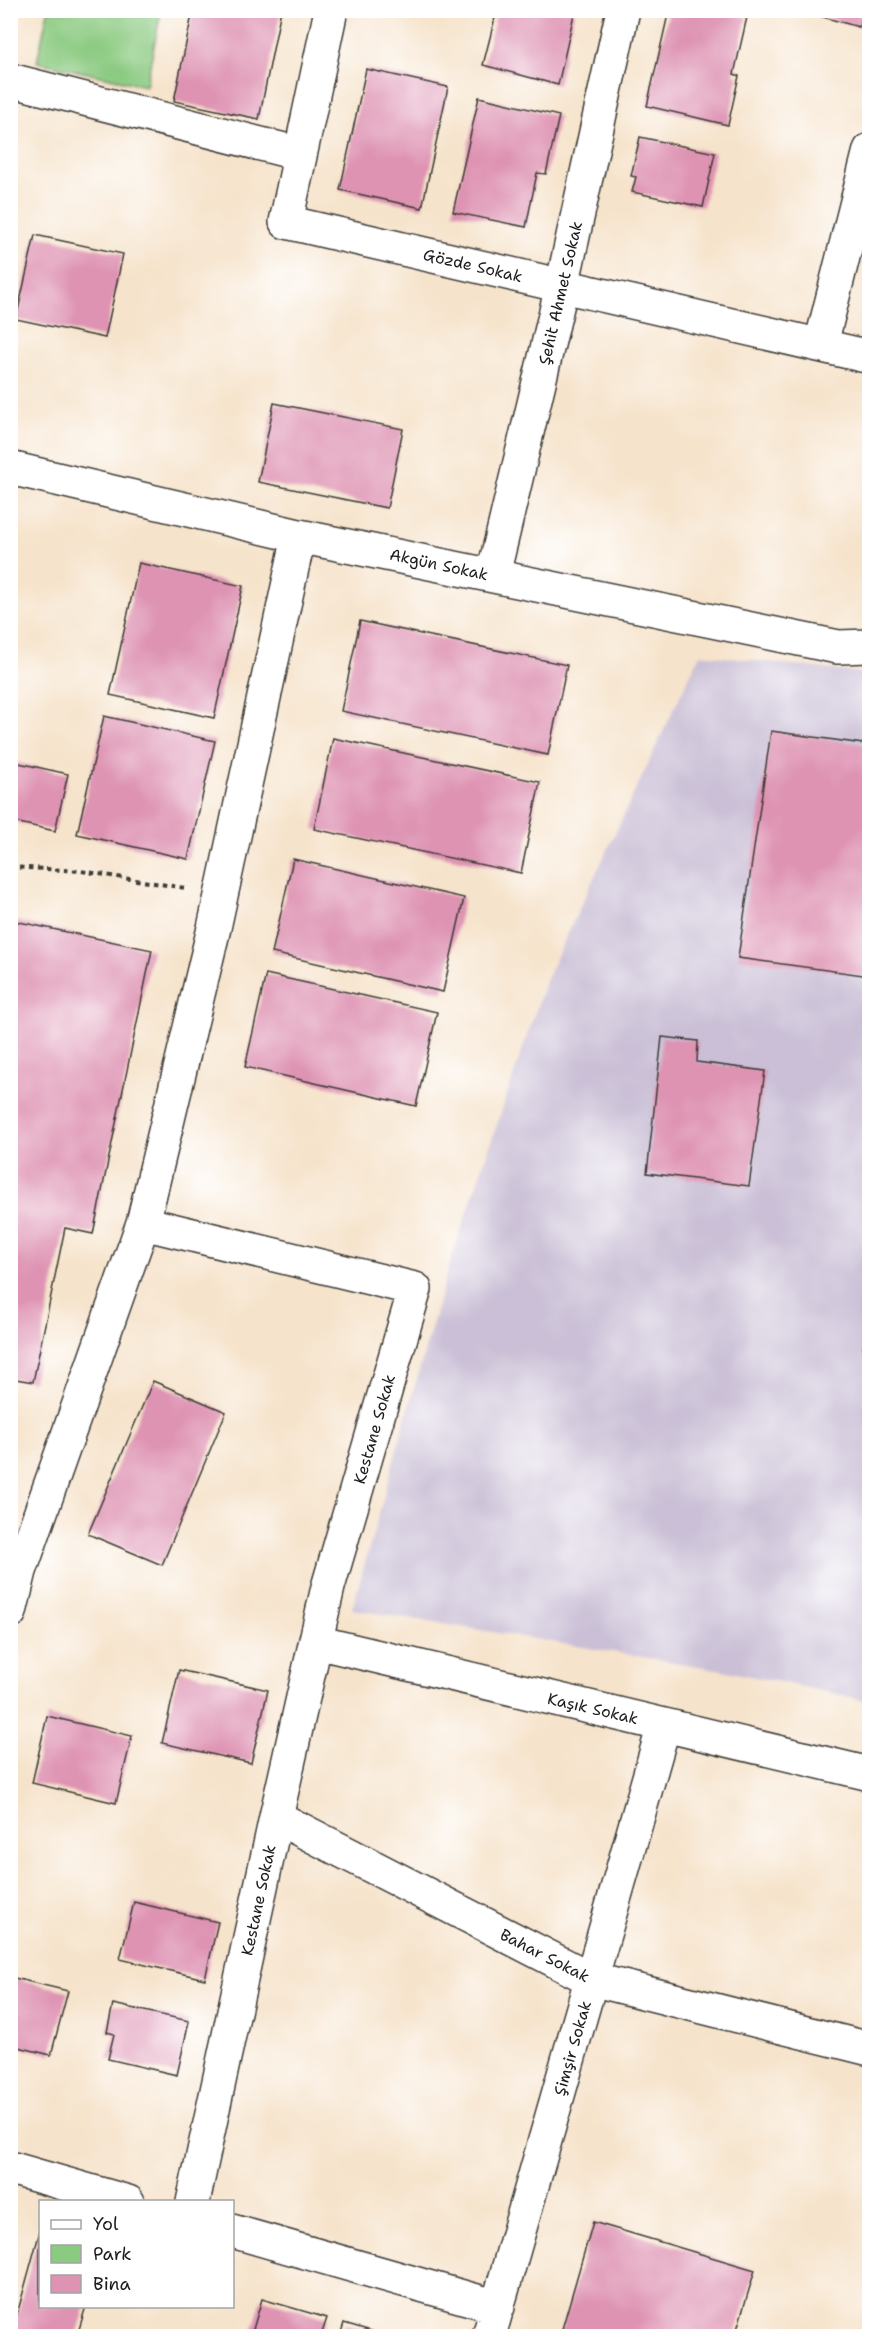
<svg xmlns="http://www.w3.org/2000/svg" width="880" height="2347" viewBox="0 0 880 2347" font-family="'Shantell Sans',sans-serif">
<rect width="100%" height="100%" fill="#fff"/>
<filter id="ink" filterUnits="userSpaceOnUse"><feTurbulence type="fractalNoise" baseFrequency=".0167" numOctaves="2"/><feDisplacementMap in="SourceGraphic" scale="12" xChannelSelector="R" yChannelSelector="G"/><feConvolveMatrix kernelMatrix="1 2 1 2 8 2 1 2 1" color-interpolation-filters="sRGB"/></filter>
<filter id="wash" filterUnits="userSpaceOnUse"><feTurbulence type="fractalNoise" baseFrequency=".008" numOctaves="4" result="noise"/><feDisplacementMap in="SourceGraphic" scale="24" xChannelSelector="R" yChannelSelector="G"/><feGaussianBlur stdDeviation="1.35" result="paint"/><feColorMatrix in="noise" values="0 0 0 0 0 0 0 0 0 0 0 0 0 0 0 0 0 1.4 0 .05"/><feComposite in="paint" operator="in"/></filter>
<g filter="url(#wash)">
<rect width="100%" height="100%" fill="#f6e3cb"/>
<path fill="#cabfd6" d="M700,654L869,674V1701L722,1670L352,1609L447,1272L547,977Z"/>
<path fill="#8bca81" stroke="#54734e" stroke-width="1.5" d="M48,11H161L146,86L37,62Z"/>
<g id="blocks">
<path fill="#de93b2" d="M193,10H281L259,119L174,101Z
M497,10H575L558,85L483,65Z
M669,10H720L747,17L734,74L739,76L728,125L647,106Z
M798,10H864L859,27Z
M366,69L448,87L422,208L340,190Z
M479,97L559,116L546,174L537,173L526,227L453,212Z
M640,137L715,153L703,207L632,192L636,177L631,176Z
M35,235L123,254L105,338L16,319Z
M274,403L403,429L387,508L258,482Z
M139,563L243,586L214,718L110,695Z
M360,621L567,665L548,755L341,711Z
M104,716L215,741L188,859L77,834Z
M771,731L870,745V976L738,958Z
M333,738L540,782L521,873L314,829Z
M10,761L68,774L55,831L10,821Z
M293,859L464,898L443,992L272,953Z
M10,920L152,950L93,1234L65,1228L33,1382L10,1378Z
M266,974L437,1012L416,1106L245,1067Z
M662,1037L698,1041L697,1062L765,1071L749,1186L647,1173Z
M869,1328H870V1350L863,1348Z
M153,1381L226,1412L162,1565L88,1534Z
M179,1670L268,1690L251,1763L162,1743Z
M47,1716L132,1736L116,1803L32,1783Z
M134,1902L218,1922L205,1979L120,1959Z
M10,1977L68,1991L51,2055L10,2045Z
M113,2004L189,2021L177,2075L108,2059L114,2034L107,2032Z
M593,2222L755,2270L735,2336H560Z
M40,2231V2306H86L77,2336H38L13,2329Z
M262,2299L327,2318L321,2336H251Z
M344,2323L388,2336H340Z"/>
</g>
</g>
<g filter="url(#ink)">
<use href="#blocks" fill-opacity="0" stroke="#3d3a36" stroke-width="1.5"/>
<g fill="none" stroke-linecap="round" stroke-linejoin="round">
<defs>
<path id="street" d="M331,10L286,222L870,357
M10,80L300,154
M821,344L870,150
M10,468L299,536L838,647L870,646
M493,575L562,286L623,10
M143,1223L214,928L299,536
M10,1612L20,1571L143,1223L415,1289L328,1587L276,1817L193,2202
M316,1642L870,1774
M276,1817L591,1979L870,2049
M10,2168L128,2202
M232,2231L498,2307
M489,2336L664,1725"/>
</defs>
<use href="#street" stroke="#3d3a36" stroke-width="36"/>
<path stroke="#3d3a36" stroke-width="4" stroke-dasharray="4.5 4.5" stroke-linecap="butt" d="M10,867L81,871L185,888"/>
<use href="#street" stroke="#fff" stroke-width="33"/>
</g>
</g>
<g text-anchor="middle" stroke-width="5" stroke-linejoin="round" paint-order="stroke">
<g font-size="16" fill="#1c1c1c" stroke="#fff">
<text transform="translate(473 265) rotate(13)" y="6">Gözde Sokak</text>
<text transform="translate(560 293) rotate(-77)" y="6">Şehit Ahmet Sokak</text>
<text transform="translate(439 564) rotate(12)" y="6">Akgün Sokak</text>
<text transform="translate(374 1429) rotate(-74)" y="6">Kestane Sokak</text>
<text transform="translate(593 1708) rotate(13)" y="6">Kaşık Sokak</text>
<text transform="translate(258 1900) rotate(-78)" y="6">Kestane Sokak</text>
<text transform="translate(545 1955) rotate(27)" y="6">Bahar Sokak</text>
<text transform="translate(572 2048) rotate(-74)" y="6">Şimşir Sokak</text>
</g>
</g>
<rect width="880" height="2347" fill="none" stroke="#fff" stroke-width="36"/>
<rect x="39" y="2200" width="195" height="108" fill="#ffffff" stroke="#a4a4a4" stroke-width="1.5"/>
<rect x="51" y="2220" width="30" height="9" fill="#ffffff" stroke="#a4a4a4" stroke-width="1.5"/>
<text x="93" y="2230" font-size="18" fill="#1c1c1c">Yol</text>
<rect x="51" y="2245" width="30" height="18" fill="#8bca81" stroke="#a4a4a4" stroke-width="1.5"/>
<text x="93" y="2260" font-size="18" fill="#1c1c1c">Park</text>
<rect x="51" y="2275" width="30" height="18" fill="#de93b2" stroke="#a4a4a4" stroke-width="1.5"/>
<text x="93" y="2290" font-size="18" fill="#1c1c1c">Bina</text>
</svg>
